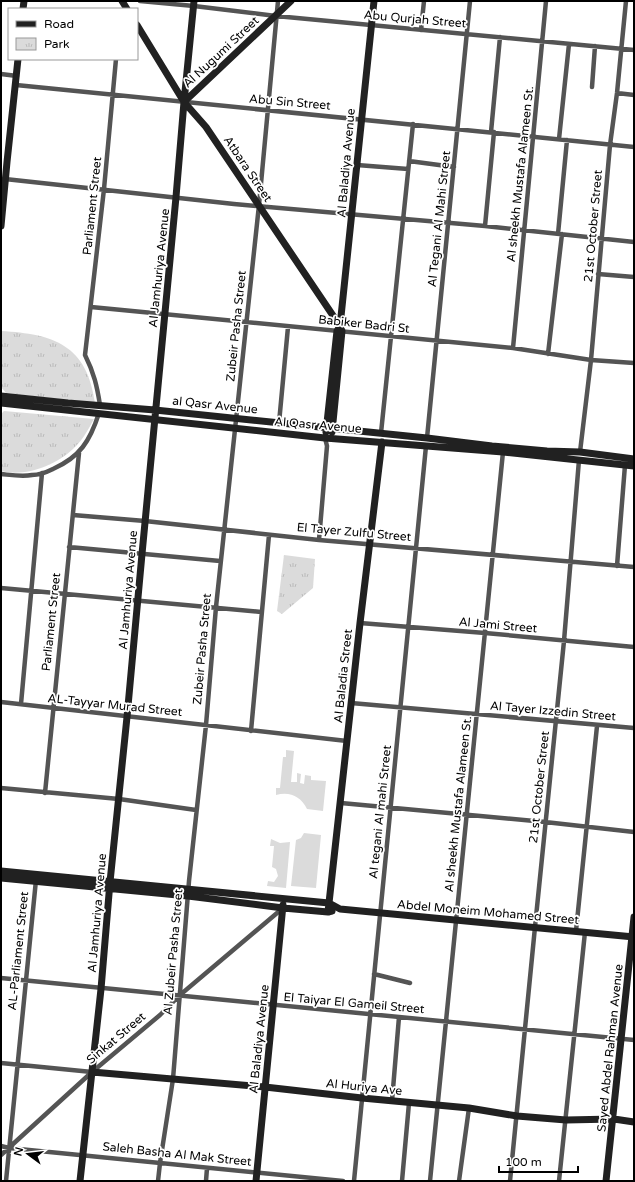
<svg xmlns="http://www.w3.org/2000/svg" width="635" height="1182" viewBox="0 0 635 1182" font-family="'Varela Round',sans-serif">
<defs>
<pattern id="park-tufts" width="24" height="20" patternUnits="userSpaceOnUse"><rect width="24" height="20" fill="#dbdbdb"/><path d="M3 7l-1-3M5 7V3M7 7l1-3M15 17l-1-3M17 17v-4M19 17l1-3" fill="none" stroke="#bababa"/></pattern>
</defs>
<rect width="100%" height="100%" fill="#fff"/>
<path fill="#dbdbdb" d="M286,750L294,751L291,782H297V773L301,774L300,783L304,784L305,775L311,776V780L326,781L323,811L307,809C301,796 289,791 276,795V788H280L283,757H286Z
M304,833L321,835L316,888L291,886L296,840L301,838Z
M271,839L280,843L290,842L286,888L267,886L268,881L274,882L278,876L276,869L272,867L274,846H270Z"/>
<path fill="url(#park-tufts)" d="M1,331C54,334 87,345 95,403L6,393L1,387Z
M4,411L94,419C88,430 82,441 73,449C55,466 25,477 1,471V414Z
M284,555L315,559L313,588L282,614L277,611Z"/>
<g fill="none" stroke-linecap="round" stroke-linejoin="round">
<path stroke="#545454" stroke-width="4.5" d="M140,1L194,6L276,16L634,50
M421,30L424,1
M1,74L17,76
M16,85L634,147
M592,87L595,46
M617,93L634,95
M491,132L500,37
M559,139L569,44
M409,161L454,167
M357,165L408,169
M5,179L234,204L485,226L634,242
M485,226L494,132
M558,234L567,140
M598,274L634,277
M91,307L513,348L591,360L634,363
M513,348L546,1
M548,354L562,234
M100,405C97,386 94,373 85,355L104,189L116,59
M279,423L288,327
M381,433L413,124
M427,438L470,1
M580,452L591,360L610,145L617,93L626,1
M1,474C11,475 22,477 32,475C39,475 47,472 53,469C80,457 90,441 99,413
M73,515L145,521L319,540L634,567
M319,540L327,446L325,438
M69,547L220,561
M617,566L625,465
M1,588L261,612
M360,623L485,633L634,647
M1,702L347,741
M351,703L634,728
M21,704L42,473
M251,731L269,535
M1,788L119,799L196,810
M45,793L79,453
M341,803L545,822L634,832
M576,931L597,726
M374,974L410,983
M1,978L634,1040
M1,1063L92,1072
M392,1101L399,1017
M1,1146L9,1148L343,1181
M1,1155L92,1072L160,1015L180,995L283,908
M6,1181L36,880
M158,1181L160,1163L173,1079L189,881L206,725L216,607L259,205L278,1
M206,1181L207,1168
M354,1181L426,446
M402,1181L409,1103
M430,1181L503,452
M459,1181L469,1108
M510,1181L535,927L564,641L579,460
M559,1181L585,932"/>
<path stroke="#212121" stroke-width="7" d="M122,1L127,9
M23,9L24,1
M137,25L184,102L206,127L340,326
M184,102L291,1
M1,226L7,162L18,59
M1,396L68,403L155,410L427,438L492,446L547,451L580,452L634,459
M1,403L325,438L503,452L634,466
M326,432L337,331L340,326
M332,432L342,331L340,326L374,1
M1,871L329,903L340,909L634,937
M1,878L188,896L283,908L328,912L332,911
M328,912L360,623L382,442
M92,1072L265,1087L362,1098L469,1108L517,1116L566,1120L614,1119L634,1122
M80,1181L101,989L110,882L127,717L142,554L176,197L184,102L194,1
M256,1181L283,905
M606,1181L634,917"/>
</g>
<g text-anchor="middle" stroke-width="3.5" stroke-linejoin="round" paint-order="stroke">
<g font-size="12" fill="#000" stroke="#fff">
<text transform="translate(415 19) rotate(5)" y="4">Abu Qurjah Street</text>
<text transform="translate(221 52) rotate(-43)" y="4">Al Nugumi Street</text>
<text transform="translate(290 102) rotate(5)" y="4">Abu Sin Street</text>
<text transform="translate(346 163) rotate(-85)" y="4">Al Baladiya Avenue</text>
<text transform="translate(248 169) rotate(56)" y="4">Atbara Street</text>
<text transform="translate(520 174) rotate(-84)" y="4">Al sheekh Mustafa Alameen St.</text>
<text transform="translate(92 206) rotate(-84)" y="4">Parliament Street</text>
<text transform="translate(439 219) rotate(-84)" y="4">Al Tegani Al Mahi Street</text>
<text transform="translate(593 226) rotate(-85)" y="4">21st October Street</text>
<text transform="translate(159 268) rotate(-84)" y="4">Al Jamhuriya Avenue</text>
<text transform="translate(364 324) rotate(6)" y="4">Babiker Badri St</text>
<text transform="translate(236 326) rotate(-84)" y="4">Zubeir Pasha Street</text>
<text transform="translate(215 405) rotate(6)" y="4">al Qasr Avenue</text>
<text transform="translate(318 425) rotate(5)" y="4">Al Qasr Avenue</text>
<text transform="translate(354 532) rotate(5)" y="4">El Tayer Zulfu Street</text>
<text transform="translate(128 590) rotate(-85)" y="4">Al Jamhuriya Avenue</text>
<text transform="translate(51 622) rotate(-84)" y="4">Parliament Street</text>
<text transform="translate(498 625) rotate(5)" y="4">Al Jami Street</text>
<text transform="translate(202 649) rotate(-85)" y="4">Zubeir Pasha Street</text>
<text transform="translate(343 676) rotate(-84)" y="4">Al Baladia Street</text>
<text transform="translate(115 705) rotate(6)" y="4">AL-Tayyar Murad Street</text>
<text transform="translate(553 711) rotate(5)" y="4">Al Tayer Izzedin Street</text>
<text transform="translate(539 787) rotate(-84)" y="4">21st October Street</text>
<text transform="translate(458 804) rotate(-84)" y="4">Al sheekh Mustafa Alameen St.</text>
<text transform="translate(380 812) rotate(-84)" y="4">Al tegani Al mahi Street</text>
<text transform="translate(488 912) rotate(5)" y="4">Abdel Moneim Mohamed Street</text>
<text transform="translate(97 913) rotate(-85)" y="4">Al Jamhuriya Avenue</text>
<text transform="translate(18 951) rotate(-84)" y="4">AL-Parliament Street</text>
<text transform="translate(173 952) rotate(-85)" y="4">Al Zubeir Pasha Street</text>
<text transform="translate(354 1003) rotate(5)" y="4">El Taiyar El Gameil Street</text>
<text transform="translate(116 1038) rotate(-40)" y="4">Sinkat Street</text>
<text transform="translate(259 1039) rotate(-84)" y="4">Al Baladiya Avenue</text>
<text transform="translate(610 1048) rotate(-84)" y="4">Sayed Abdel Rahman Avenue</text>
<text transform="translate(364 1087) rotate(6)" y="4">Al Huriya Ave</text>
<text transform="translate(177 1154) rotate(6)" y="4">Saleh Basha Al Mak Street</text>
</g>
</g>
<rect width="635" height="1182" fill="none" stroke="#000000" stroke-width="4"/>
<rect x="8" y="8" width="130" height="52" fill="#ffffff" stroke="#999999"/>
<rect x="16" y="21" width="20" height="6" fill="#212121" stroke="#999999"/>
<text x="44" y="28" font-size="12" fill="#000000">Road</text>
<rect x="16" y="38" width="20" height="12" fill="url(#park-tufts)" stroke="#999999"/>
<text x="44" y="48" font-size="12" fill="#000000">Park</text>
<g transform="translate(28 1154) rotate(285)" stroke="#ffffff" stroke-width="3" paint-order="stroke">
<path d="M0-3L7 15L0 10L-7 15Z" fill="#000000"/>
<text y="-6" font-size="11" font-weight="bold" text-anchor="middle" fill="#000000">N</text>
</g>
<path d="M499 1166v6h79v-6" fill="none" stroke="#000000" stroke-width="2"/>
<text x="505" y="1166" font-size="12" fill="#000000" stroke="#ffffff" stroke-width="3" paint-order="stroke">100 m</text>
</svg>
